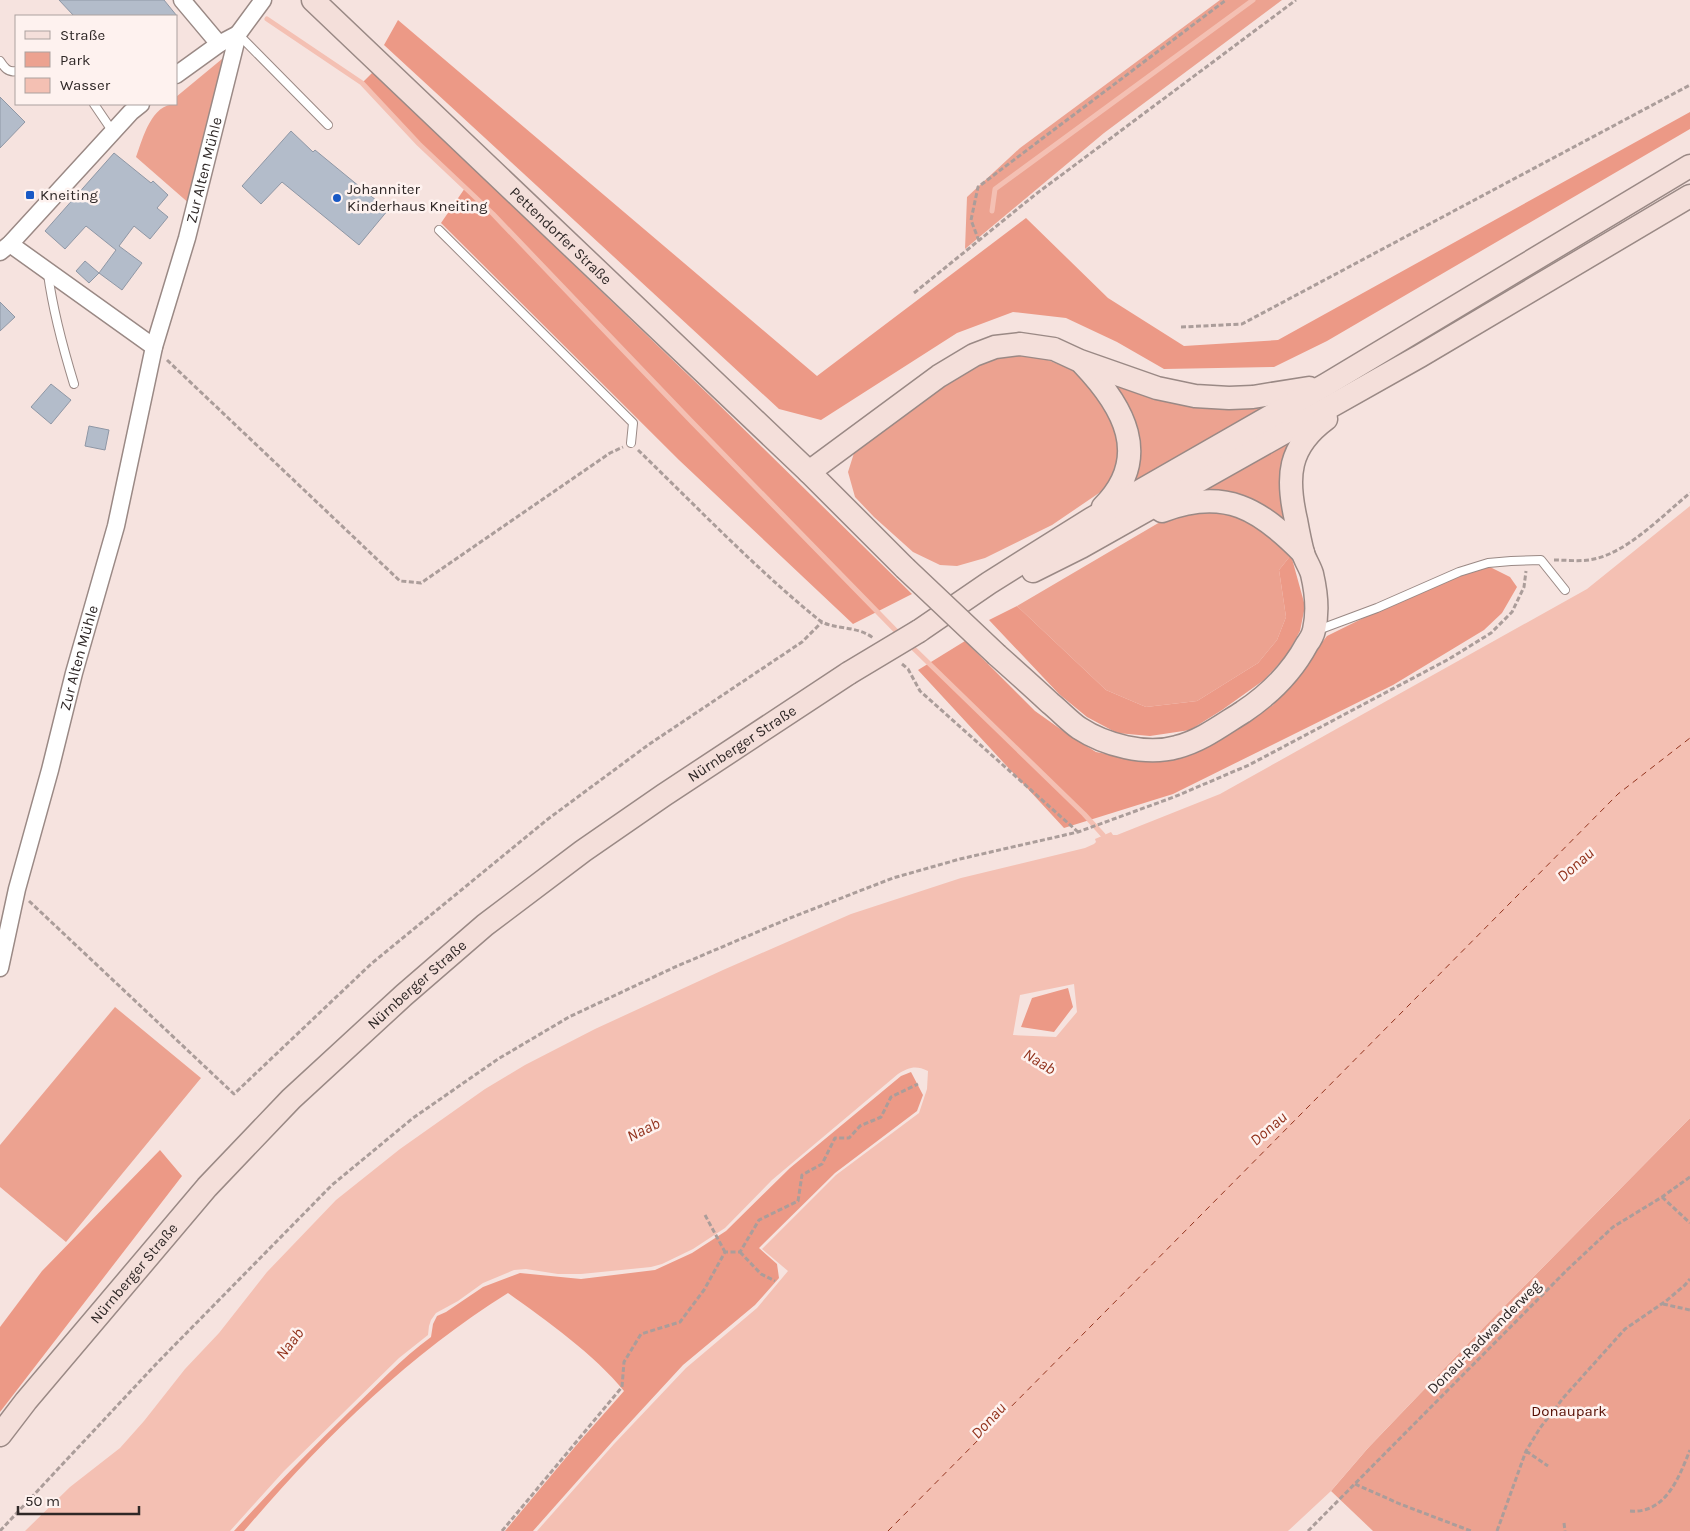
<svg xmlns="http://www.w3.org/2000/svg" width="1690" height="1531" viewBox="0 0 1690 1531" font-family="Karla,sans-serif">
<rect width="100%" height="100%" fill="#f6e3df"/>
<path fill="#eca290" d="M1220,0H1282L1104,133L965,249L967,197L1020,148Z
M228,54L191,205L136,157C143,138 151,104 176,104V97Z
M1014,355L1043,358L1075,371L1097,393L1119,426L1121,449L1117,476L1102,491L1052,525L985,558L957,566L940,565L913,552L874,517L855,497L848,472L854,453L876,432L960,373L991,360Z
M1110,380L1270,406L1137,481L1134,477L1138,472L1139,446Z
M1289,439L1291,442L1292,528L1199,489Z
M1195,510L1228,512L1252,519L1291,555L1279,570L1286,617L1277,640L1258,663L1197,701L1146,707L1106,690L1017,606L1172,515Z
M115,1007L201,1078L66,1242L0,1187V1145Z
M1690,1118V1531H1373L1331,1491L1368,1448L1481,1330Z"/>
<path fill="#ec9986" d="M398,20L817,376L1026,218L1108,298L1184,346L1278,340L1690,112V129L1327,341L1274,367L1164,369L1117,342L1066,318L1013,312L957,333L821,420L779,409L384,45Z
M373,72L709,395L912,594L853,624L679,460L441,223L465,188L419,144L362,83Z
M1291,555L1305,606L1300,631L1287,655L1264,680L1222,710L1190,730L1150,736L1117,733L1087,717L1059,694L989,620L1017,606L1106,690L1146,707L1197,701L1258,663L1277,640L1286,617L1279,570Z
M1490,567L1510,577L1517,587L1502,613L1484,630L1393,685L1173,794L1064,828L918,670L965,641L1035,711L1073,738L1096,752L1132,759L1216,741L1273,705L1327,636L1442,579Z
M1068,988L1073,1007L1054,1032L1021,1027L1032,998Z
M911,1072L923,1095L917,1111L835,1173L759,1248L777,1264L779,1278L755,1305L683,1365L612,1442L533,1531H505L579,1442L624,1391C595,1355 546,1320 508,1293C407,1356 321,1441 244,1531H234C271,1490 309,1451 349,1412C376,1386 401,1359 431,1337L433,1324L437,1316L446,1312L483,1287L520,1273L581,1279L655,1270L692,1253L726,1231L790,1168L901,1076Z
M160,1150L182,1176L0,1412V1327L42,1271Z"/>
<path fill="#f4c0b3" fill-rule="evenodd" d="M1690,506V1118L1481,1330L1368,1448L1331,1491L1288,1531H537L614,1444L686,1368L757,1308L788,1271L762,1249L836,1175L919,1113L927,1089L928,1071C916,1065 909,1067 898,1074L772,1180L725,1228L693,1249L662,1264L651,1267L581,1274H558L526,1269L514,1270L483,1283L458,1301L436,1313L431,1320L429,1326L428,1335L399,1358L284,1471L230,1531H25L70,1487L120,1448L144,1421L185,1369L219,1333L267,1272L336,1200L400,1149L485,1089L525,1065L595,1029L723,970L851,914L961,878L1085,848L1094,844L1096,842L1095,839L1111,832L1113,835H1117L1220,794L1587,589ZM1074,984L1077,1012L1056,1037L1013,1035L1020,995Z"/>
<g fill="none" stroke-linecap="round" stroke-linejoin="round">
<path stroke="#f4c0b3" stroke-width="5" d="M267,19L362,83L419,144L493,214L692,422L901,636
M992,211L995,189L1253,0
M909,644L1084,814L1103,835"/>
<path stroke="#93341e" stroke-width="1" stroke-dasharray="6 5" stroke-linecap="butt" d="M888,1531L1618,794L1690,738"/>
</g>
<path fill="#b3bcca" stroke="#8f97a5" d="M59,0H164L177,16H74Z
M0,97L25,122L0,148Z
M291,131L313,152L315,150L388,210L359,245L282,182L261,204L242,186Z
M114,153L151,183L153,181L168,195L157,208L168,217L150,239L134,226L119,246L142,263L122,290L99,273L116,250L86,226L65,249L45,231Z
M85,261L99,273L89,283L76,271Z
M0,302L15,317L0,331Z
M51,384L71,400L51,424L31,407Z
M89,426L109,430L105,450L85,446Z"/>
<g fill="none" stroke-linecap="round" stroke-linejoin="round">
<defs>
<path id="lane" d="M238,34L328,125
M0,61C4,67 8,73 16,71
M94,104L113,132
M439,230L633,423L631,443
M48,274C53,311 63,348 74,384
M1318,630L1377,608L1459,572L1488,563L1511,561L1541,560L1565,590"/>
<g id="street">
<path d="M182,0L219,44"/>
<path d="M176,75L219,44L238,34"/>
<path d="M10,244L154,347"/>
<path d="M0,252L10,244L131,112L141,104"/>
<path id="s1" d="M0,968L17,889L50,770L74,673L116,526L154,347L187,238L238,34L263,0"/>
</g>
<g id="secondary">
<path id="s2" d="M313,0L809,472L905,568"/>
<path d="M1083,364C1123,406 1153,457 1103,507"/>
<path d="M809,472L939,376L974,355L995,347L1020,344L1054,349L1080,361L1157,388L1195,396L1229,398L1253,397L1309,388"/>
<path d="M1162,511C1225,487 1260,509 1303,553"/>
<path d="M1033,571L1081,547L1420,356L1690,196"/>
<path d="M919,631L989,583L1091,519L1327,384L1690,166"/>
<path d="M997,655C1015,671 1033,687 1050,703C1060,711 1069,721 1079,728C1105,745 1146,756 1177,747C1201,741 1222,725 1243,712C1270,694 1292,672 1307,644C1310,640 1313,635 1314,630C1318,613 1316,591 1312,574C1310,567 1305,560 1303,553C1300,542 1298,531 1296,520C1286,477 1288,447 1326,419"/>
<path id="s3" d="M0,1435L26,1401L207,1187L291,1099L404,995L485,925L583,851L664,795L849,673"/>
</g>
</defs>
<use href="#lane" stroke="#9a8985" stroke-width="10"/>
<use href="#street" stroke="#9a8985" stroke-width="19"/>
<use href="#secondary" stroke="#9a8985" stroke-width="25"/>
<path stroke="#ab9d9a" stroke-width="3" stroke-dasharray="5 2.5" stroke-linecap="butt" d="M979,241L971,220L978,187L1226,0
M914,293L1036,194L1296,0
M1181,327L1242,324L1690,85
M167,360L400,581L421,583L610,453L623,447
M638,450C697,507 755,568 819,620C832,630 857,625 873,638
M1554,560C1567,560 1581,562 1594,559C1628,552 1663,515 1690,493
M902,664L908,669L920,691L1078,832
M29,901L234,1094L371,964L548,819L648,745L802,642L822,622
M1662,1197L1690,1223
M705,1215L725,1252
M740,1252L761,1274L775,1281
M1663,1304L1690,1310
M1526,1451L1548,1466
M1355,1484L1400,1504L1471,1531
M1630,1511C1666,1514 1679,1477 1690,1450
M1564,1523L1565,1531
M0,1531L158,1362L332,1185L413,1118L498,1059L569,1017L675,967L790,918L893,878L960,859L1078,832L1174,797L1249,765L1449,659L1491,633L1512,612L1524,587L1526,571
M502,1531L622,1387L624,1362L641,1334L680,1322L704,1290L725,1252H740L759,1220L798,1201L802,1175L822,1164L835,1138H849L860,1126L881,1117L891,1097L918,1084
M1308,1531L1567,1270L1613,1227L1662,1197L1690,1177
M1497,1531L1526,1451L1540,1428L1564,1397L1625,1329L1666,1301L1685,1285L1690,1279"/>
<use href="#lane" stroke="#fff" stroke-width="8"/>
<use href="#street" stroke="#fff" stroke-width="16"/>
<use href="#secondary" stroke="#f4dfda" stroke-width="22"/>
<defs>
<path id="secondary-bridge" d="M905,568L997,655
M849,673L919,631"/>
</defs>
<use href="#secondary-bridge" stroke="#9a8985" stroke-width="25" stroke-linecap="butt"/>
<use href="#secondary-bridge" stroke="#f4dfda" stroke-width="22"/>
</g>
<g fill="#1959c5" stroke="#fef2ef" stroke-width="2">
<rect x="25" y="190" width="10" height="10" rx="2.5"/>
<circle cx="337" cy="198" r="5"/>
</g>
<g text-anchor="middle" stroke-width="5" stroke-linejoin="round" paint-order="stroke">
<g font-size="15" fill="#2f2827" stroke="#fef2ef">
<text dy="5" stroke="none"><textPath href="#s1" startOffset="824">Zur Alten Mühle</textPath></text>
<text dy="5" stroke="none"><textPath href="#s2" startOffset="342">Pettendorfer Straße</textPath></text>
<text dy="5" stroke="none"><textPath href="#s1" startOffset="320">Zur Alten Mühle</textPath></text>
<text dy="5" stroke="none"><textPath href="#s3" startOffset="1020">Nürnberger Straße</textPath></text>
<text dy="5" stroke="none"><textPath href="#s3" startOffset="615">Nürnberger Straße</textPath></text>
<text dy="5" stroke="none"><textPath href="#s3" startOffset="210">Nürnberger Straße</textPath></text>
<text transform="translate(1484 1337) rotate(-45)" y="5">Donau-Radwanderweg</text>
</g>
<g font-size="15" fill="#2f2827" stroke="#fef2ef" text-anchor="start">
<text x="347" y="194">Johanniter<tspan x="347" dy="17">Kinderhaus Kneiting</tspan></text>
<text x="40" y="200">Kneiting</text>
</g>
<g font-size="15" fill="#550c00" stroke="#fef2ef">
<text x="1569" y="1416">Donaupark</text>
</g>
<g font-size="16" font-style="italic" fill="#93341e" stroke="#fef2ef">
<text transform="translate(1575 864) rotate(-41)" y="6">Donau</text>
<text transform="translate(1040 1061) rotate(32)" y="6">Naab</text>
<text transform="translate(1268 1128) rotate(-41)" y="6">Donau</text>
<text transform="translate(643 1129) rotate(-26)" y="6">Naab</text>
<text transform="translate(289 1343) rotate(-52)" y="6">Naab</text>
<text transform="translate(988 1420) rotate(-47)" y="6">Donau</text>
</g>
</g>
<rect x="15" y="15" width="162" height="90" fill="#fef2ef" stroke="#aba19f"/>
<rect x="25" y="31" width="25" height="8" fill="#f4dfda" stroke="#aba19f"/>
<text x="60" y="40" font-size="15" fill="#2f2827">Straße</text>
<rect x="25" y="52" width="25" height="15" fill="#eca290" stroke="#aba19f"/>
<text x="60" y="65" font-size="15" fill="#2f2827">Park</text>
<rect x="25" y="78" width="25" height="15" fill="#f4c0b3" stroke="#aba19f"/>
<text x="60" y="90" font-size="15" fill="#2f2827">Wasser</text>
<path d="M18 1506v8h121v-8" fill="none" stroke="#2f2827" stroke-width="2.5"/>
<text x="25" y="1506" font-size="15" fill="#2f2827" stroke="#fef2ef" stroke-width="4" paint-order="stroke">50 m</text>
</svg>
